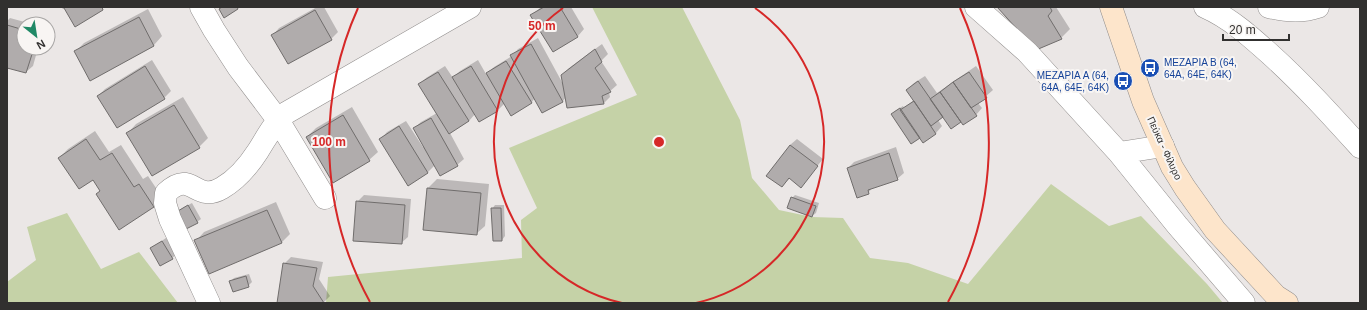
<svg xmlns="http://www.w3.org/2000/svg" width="1367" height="310" viewBox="0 0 1367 310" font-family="Arial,sans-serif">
<rect width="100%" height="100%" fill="#ebe7e6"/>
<path fill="#c5d2a7" d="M592,7H682L740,120L752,178L779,210L812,217L843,218L870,258L908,263L968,284L1051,184L1109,226L1141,216L1207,284L1223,303H326L328,277L522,258L521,220L537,208L509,148L637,95Z
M67,213L101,269L139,252L178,303H7V282L36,260L27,227Z"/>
<path fill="#0003" d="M317,7H324L338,32L331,39L273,35L279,28Z
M541,7H571L584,29L578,36L553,51L532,15Z
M998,7H1056L1070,29L1061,38Z
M148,9L162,36L154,45L90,79L75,52L84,43Z
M10,18L32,24H24V48H38L33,66L26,72L7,67V21Z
M538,38L563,84L562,75L569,68L602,44L608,54L601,61L617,85L609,92L610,97L604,103L568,107L566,97L563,101L543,112L535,98L531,103H505L498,110L480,121L475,114L469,121L450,133L464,159L457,165H435L428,172L409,184L381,139L387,132L406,121L423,147L424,146L414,128L421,122L437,113L420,84L426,78L445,66L453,78L460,71L478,60L486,74L494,67L512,56L518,49Z
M152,60L171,91L164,98L117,127L98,96L105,89Z
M976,66L993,90L978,103L982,108L976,115L961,121L943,116L938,120L942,126L936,133L923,141L895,111L903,106L904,108L914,100L907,90L914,83L925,76L937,93Z
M183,97L208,138L199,147L128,133L136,124Z
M352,107L378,152L369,160L307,137L316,128Z
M95,131L109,152L121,145L143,179L148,176L162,197L153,206L120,228L101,190L93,179L59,158L68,149Z
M797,139L823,159L801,186L790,178L782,186L790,145Z
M896,147L904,173L897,179L873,187L868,193L848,168L854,162Z
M437,179L489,184L485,226L476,234L424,229L428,188Z
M364,195L411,199L408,237L401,243L357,202Z
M795,195L819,203L816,213L812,216L792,198Z
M276,202L290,234L281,243L196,241L204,232Z
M192,203L201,219L197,222L182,230L177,211Z
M495,205H504L505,236L502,240L492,209Z
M166,238L176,255L172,258L151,248Z
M291,257L323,262L319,279L330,296L324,302L282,303L284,264Z
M249,274L252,282L248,286L231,281L234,278Z"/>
<path fill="#b0acac" stroke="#706d6c" d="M59,7H102L103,10L75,27L64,8Z
M222,7H237L238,9L224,18L219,9Z
M544,7H560L578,37L553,52L530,15Z
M997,7H1050L1052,11L1048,16L1062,39L1036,50Z
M315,10L332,40L288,64L271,35Z
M139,17L154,46L90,81L74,51Z
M7,25L24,30V48H34L26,73L7,68Z
M531,44L563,102L542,113L510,55Z
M595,49L602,62L595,68L611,92L602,96L604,104L567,108L561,75Z
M506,61L532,103L511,116L486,73Z
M145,66L165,99L117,128L97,96Z
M471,66L498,111L479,122L452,77Z
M438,72L469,121L449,134L418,84Z
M969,72L987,98L971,108L953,82Z
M918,81L943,117L931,126L906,90Z
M953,82L977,116L963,125L940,92Z
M940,92L961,122L951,129L930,99Z
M914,101L936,134L923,143L900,110Z
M174,105L200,148L152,176L126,133Z
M900,108L920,138L911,144L891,114Z
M343,115L370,161L333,183L306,137Z
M431,118L458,166L440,176L413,128Z
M399,126L428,173L408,186L379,139Z
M86,139L100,160L112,153L134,187L139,184L154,207L119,230L96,194L100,191L93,180L79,189L58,158Z
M790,145L818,166L801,188L789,178L782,187L766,176Z
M889,153L898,180L868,190L869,194L857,198L847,168Z
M427,188L481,193L477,235L423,230Z
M791,197L816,206L812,217L787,208Z
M356,201L405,205L402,244L353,241Z
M188,205L198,223L182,231L173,214Z
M491,208H501L502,241H493Z
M267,210L282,243L209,274L194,240Z
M162,241L173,259L160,266L150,248Z
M283,263L317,268L313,286L324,303H277Z
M246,276L249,287L233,292L229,281Z"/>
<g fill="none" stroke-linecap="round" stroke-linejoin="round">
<defs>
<path id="street" d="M201,7L214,30L238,67L278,120L325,198
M976,7L1027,52L1119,153L1163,146
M1205,7C1230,18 1251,37 1271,55C1303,84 1331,115 1360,147
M1269,7C1285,11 1301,13 1318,7
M1119,153L1177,225L1244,303
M209,303L170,219L165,203L166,193C192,168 195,204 222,188C236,180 249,165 258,151C267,137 273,124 286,113L470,7"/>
<path id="secondary" d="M1111,7L1143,101L1172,167L1185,188L1215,230L1276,296L1287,303"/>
</defs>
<use href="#street" stroke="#908d8c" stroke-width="23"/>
<use href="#secondary" stroke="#908d8c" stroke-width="23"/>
<use href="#street" stroke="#fff" stroke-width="22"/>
<use href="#secondary" stroke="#fde5cb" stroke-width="22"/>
</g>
<g fill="none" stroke="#d62828" stroke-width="2">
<path d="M622 303A165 165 0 0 1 563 8M755 8A165 165 0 0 1 696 303"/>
<path d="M370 302A330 330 0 0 1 358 8M960 8A330 330 0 0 1 948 302"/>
</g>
<defs>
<symbol id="bus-disc" viewBox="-11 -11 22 22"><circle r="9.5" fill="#1a4fb4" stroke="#f8f5f3"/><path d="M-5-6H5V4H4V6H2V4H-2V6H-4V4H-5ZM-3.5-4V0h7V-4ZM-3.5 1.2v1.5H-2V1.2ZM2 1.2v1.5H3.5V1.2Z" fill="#fff"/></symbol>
</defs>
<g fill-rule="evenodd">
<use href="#bus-disc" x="1139" y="57" width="22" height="22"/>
<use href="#bus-disc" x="1112" y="70" width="22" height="22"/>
</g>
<g text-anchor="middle" stroke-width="4" stroke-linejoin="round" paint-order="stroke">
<g font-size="10" fill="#164399" stroke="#f8f5f3" text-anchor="start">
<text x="1164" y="66">ΜΕΖΑΡΙΑ B (64,<tspan x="1164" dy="12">64Α, 64Ε, 64Κ)</tspan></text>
<text x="1109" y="79" text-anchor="end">ΜΕΖΑΡΙΑ A (64,<tspan x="1109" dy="12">64Α, 64Ε, 64Κ)</tspan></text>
</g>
<g font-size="10" fill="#31302f" stroke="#f8f5f3">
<text transform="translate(1165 148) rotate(65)" y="4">Πεύκα - Φίλυρο</text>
</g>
</g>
<circle cx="659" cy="142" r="6" fill="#d62828" stroke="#f8f5f3" stroke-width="2"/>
<g font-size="12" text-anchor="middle" font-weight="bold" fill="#d62828" stroke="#f8f5f3" stroke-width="4" stroke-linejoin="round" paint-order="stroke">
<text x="542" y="30">50 m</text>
<text x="329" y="146">100 m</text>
</g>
<rect width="1367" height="310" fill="none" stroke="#31302f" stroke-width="16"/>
<g transform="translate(36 36) rotate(150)"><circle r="19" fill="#f8f5f3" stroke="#a8a6a5"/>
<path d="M0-3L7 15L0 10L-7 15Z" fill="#208966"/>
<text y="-6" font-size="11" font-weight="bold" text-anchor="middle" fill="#31302f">N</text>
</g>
<path d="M1223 34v6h66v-6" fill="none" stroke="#31302f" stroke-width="2"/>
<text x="1229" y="34" font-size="12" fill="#31302f" stroke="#f8f5f3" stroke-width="3" paint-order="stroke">20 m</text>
</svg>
